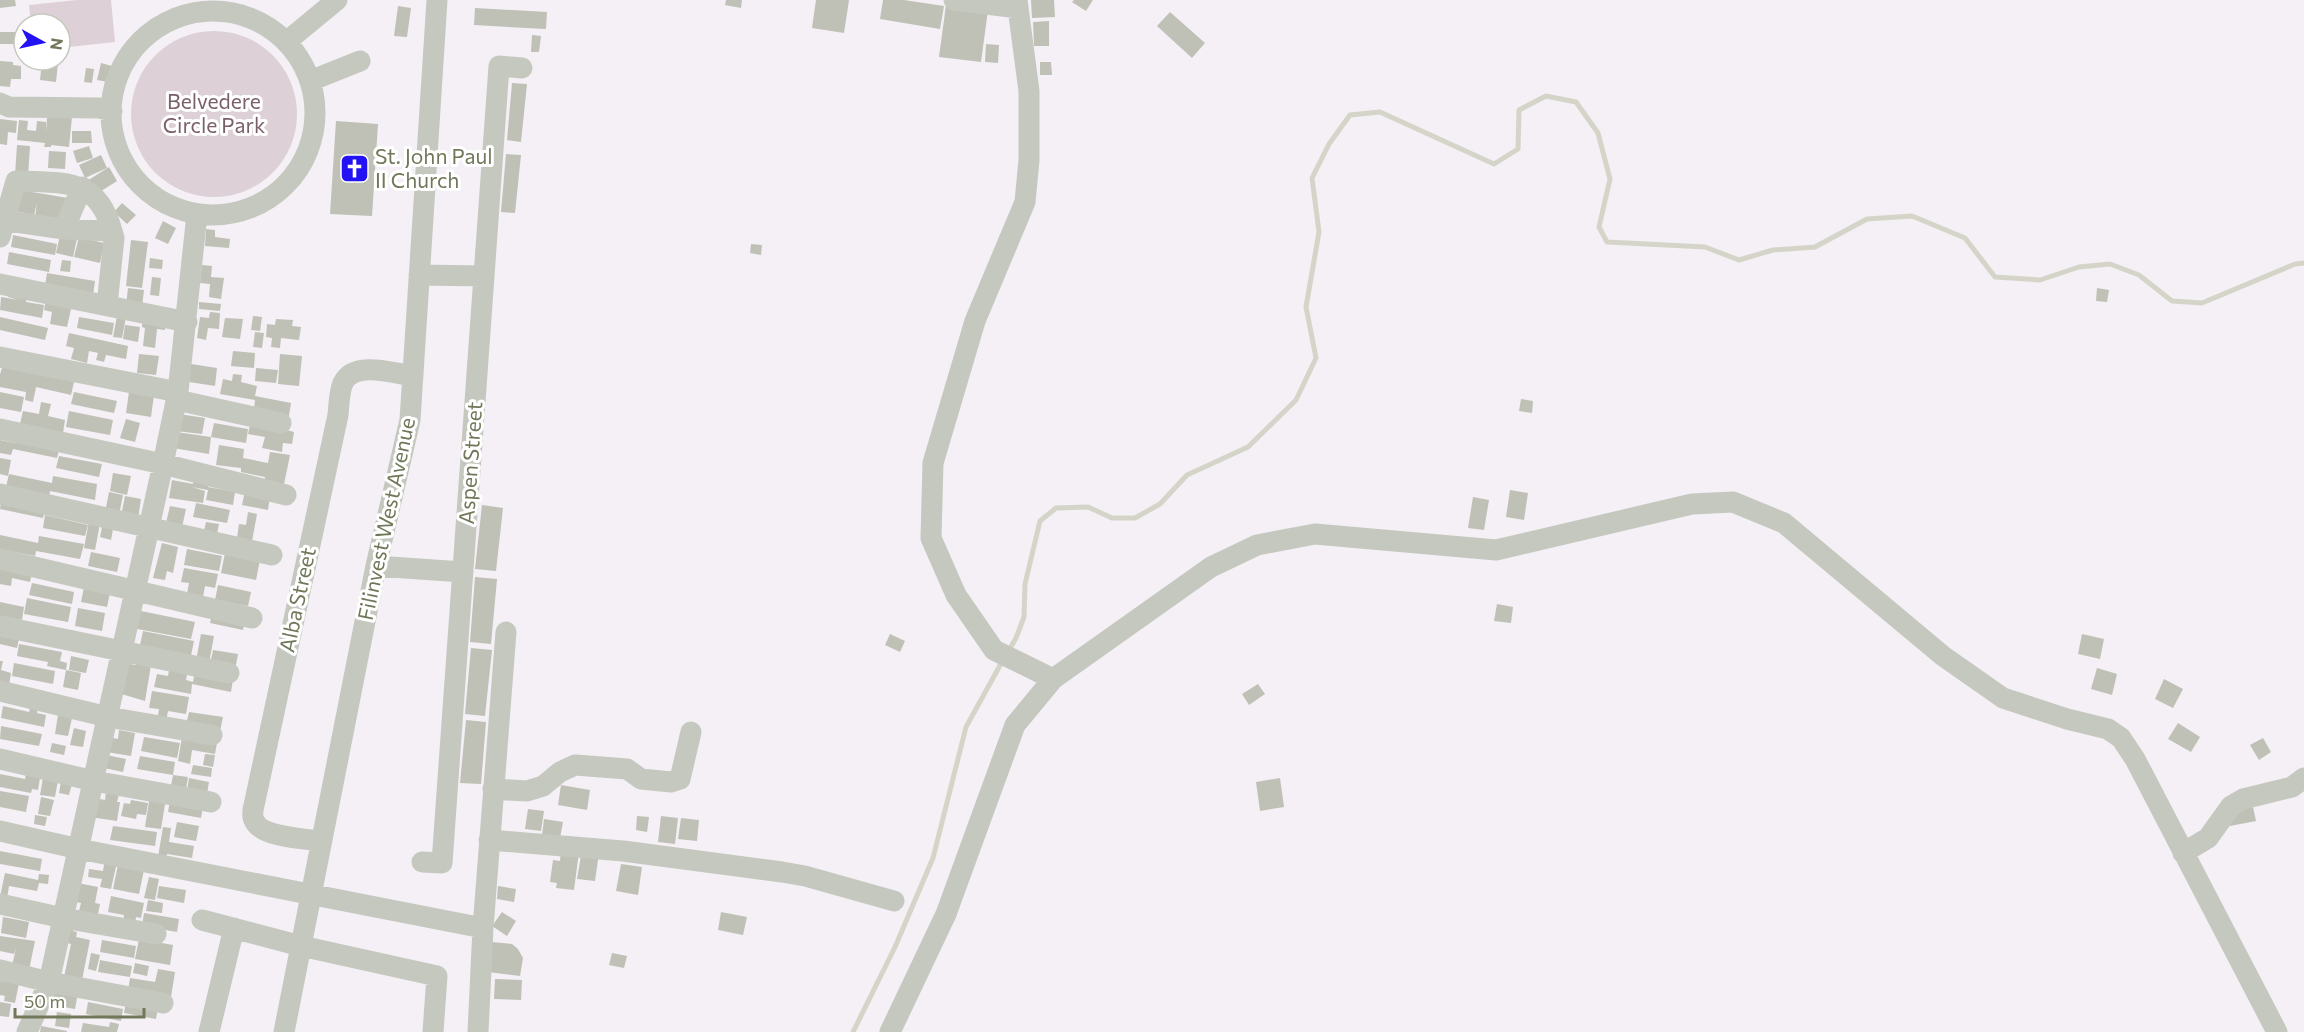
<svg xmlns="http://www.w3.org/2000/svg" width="2304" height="1032" viewBox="0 0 2304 1032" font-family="Commissioner,sans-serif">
<rect width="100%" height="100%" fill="#f4f0f5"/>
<path fill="#ddd1d7" d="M77,0H111L115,42L60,48V24H31L29,5Z
M131 114a83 83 0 1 1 166 0a83 83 0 1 1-166 0Z"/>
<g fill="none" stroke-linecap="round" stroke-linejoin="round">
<path stroke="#d4d5c8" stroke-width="5" d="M1008,652L1016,638L1024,617L1025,584L1040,521L1056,508L1088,507L1112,518H1135L1160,504L1187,475L1248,447L1296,400L1316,358L1306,307L1319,232L1312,178L1329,144L1350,115L1380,112L1494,164L1518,149L1519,110L1546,96L1576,102L1598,133L1610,179L1599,227L1607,242L1705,247L1739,260L1773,250L1815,247L1867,219L1912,216L1965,238L1995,277L2040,280L2079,267L2110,264L2139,275L2172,301L2202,303L2295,264L2304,263
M853,1032L895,947L933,858L966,727L1003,660"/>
</g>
<path fill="#bfc0b6" d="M0,0H15L16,6L0,8Z
M726,0H742L741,8L725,5Z
M816,0H849L844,33L812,28Z
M883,0H904L944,6L940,29L880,19Z
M1031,0H1054L1055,17L1032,18Z
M1074,0H1093L1086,11L1072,2Z
M946,5L988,10L981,62L939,57Z
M398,6L411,8L407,37L394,36Z
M475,8L547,12L546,29L474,25Z
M1170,12L1205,43L1192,58L1157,26Z
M1049,21V46H1034L1033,22Z
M0,32H16V44H0Z
M532,35L541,36L539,52H531Z
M986,44L999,45L998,63L985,62Z
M0,61L13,62V65L21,66V79H11L10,87L0,86Z
M42,62L58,63L56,82L40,80Z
M1040,62H1051L1052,75H1040Z
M101,63L112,66L108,82L97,80Z
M86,68L94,69L92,83L84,82Z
M512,83L527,84L521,142L507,140Z
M55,115L72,117L69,147L51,145V147H44L45,143L17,140L19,120L28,121L27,130L36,131L37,121L46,122V132L47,118H54Z
M0,119L17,121L16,133L8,132L7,145L0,144Z
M336,121L378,124L372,216L330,214Z
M72,131H91L92,143H72Z
M17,145L30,146L28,176L15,175Z
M89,146L93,158L77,163L73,151Z
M49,151L66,152L65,169L48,168Z
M506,154L521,155L515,213L501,212Z
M101,155L107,168L85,178L79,165Z
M109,167L117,181L95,195L87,181Z
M20,190L68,198L63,223L35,217L37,203L34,215L15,211Z
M122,203L136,215L127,224L114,212Z
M163,221L176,228L168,244L155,238Z
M206,229L215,230V237L230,239L229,248L205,246Z
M61,231L78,234L73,257L56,253Z
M13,235L57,244L55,255L11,247Z
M79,237L104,243L100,263L74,257Z
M131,240L148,242L142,288L126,286Z
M751,244L762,245L761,255L750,253Z
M9,252L51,260L49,272L7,264Z
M150,258L163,260L162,269L149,268Z
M62,260L71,261L70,272L60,271Z
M202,265L212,266L211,277L224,278L221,299L209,297L210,284L200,283Z
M47,273L95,281L93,295L45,286Z
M152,277L161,278L159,296L150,295Z
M10,287L28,292L26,302L44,305L42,318L0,310L1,297L19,300L8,297Z
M128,288L144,290L142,307L126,305Z
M2097,288L2109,290L2107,302L2096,301Z
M47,295L73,300L67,327L50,324L52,312L44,310Z
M199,302L221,304L220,311L199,309Z
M118,311L127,312L122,338L113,337Z
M210,312L220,313L219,329L208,328L206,340L197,338L200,317L209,318Z
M143,316L166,319L165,330L157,329L155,348L143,346L145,328L142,327Z
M253,316L262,317L260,331L251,330Z
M0,317L48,328L45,340L0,330Z
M79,317L114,323L112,335L77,328Z
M225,318L243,319L240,339L222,337Z
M276,319L293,320L292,326L301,327L299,340L281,338L280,348L271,347L272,338L266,337L267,324L275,325Z
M125,325L140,327L138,342L123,339Z
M255,332L264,333L262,348L253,347Z
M69,333L128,346L126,359L106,355L104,362L96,360L98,353L89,351L87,363L71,359L74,348L66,346Z
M233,351L255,353L254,368L231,366Z
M139,354L159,356L156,375L137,373Z
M280,354L302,356L299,386L278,384Z
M4,362L74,382L71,395L36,387L33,402L25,400L26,392L0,387V374Z
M191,364L217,368L215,386L189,382Z
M256,368L278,370L276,383L255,381Z
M233,374L242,375L241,382L257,386L255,396L291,403L289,416L254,409L255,400L220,394L223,379L232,381Z
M0,392L24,397L21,412L0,408Z
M74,392L117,401L114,413L71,404Z
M129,392L154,395L151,417L126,413Z
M1521,399L1533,401L1532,413L1519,411Z
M41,402L51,404L48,416L65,420L63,433L20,424L23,411L39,414Z
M69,411L113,420L110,435L66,427Z
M179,414L205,418L202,434L176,431Z
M126,419L140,423L135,442L120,438Z
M251,420L294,432L292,444L283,443L282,452L262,448L265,437L248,434Z
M214,423L248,429L246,443L211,437Z
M176,432L211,437L209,454L173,448Z
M16,436L60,445L57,458L13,449L11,455L0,453V440L15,443Z
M219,445L244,449L243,458L268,463L270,452L290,455L283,489L264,486L265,477L241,472V468L216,465Z
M59,456L102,464L99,477L56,468Z
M0,458L11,460L8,476L0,474Z
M113,473L131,476L127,495L110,491Z
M194,473L210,476L208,487L235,492L233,505L206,500L208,490L192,487L205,491L203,503L169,498L172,480L193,484Z
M9,474L52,483L53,476L97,484L95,500L50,491L49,497L6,487Z
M1510,490L1528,493L1524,520L1506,517Z
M245,491L270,496L268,510L242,505Z
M109,492L123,495L119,515L105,513Z
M2,496L46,505L43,518L0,509Z
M125,496L141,499L138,519L121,516Z
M1473,497L1489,500L1484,530L1468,528Z
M196,503L230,510L227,523L193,517Z
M482,505L503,508L496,571L475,569Z
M170,506L186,509L182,527L166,523Z
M248,512L257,514L252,541L237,538L239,524L246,525Z
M45,515L88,525L85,536L43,528Z
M90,516L101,518L95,550L84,548Z
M206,522L219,524L217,534L204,531Z
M102,527L113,529L111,540L100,537Z
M0,535L38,543L39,536L84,544L80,559L36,551L35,556L0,549Z
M162,543L178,547L173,573L167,571L165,580L153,578Z
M187,549L222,556L219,571L184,565Z
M91,552L120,558L117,572L88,566Z
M225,553L260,560L256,580L221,573Z
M0,562L33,569L30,582L12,578L11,586L0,584Z
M184,568L218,574L215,588L205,586L203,597L187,594L189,583L181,582Z
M475,577L497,579L491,644L470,642Z
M85,582L111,588L107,607L81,602Z
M32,583L74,592L72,604L29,595Z
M218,585L251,592L248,606L215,600Z
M27,598L71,607L68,622L24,614Z
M0,602L24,607L22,620L0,616Z
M1497,604L1513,607L1511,623L1494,621Z
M78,608L105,613L102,631L75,626Z
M136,610L195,622L191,639L132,628Z
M213,611L246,617L243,630L210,623Z
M0,630L20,634L17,648L0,644Z
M143,631L194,641L190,660L139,650Z
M201,634L214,636L209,663L196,661Z
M890,634L905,641L900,652L885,645Z
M2082,634L2104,639L2100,659L2078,654Z
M19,644L62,652L60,661L67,663L66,670L47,666L48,662L17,656Z
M471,648L492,650L485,716L465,714Z
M213,650L238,654L235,670L210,665Z
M71,656L89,660L86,673L69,670Z
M137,657L152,659L145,701L118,693L123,663L136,665Z
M0,661H3L1,670L11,673L9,686L0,684Z
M14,663L55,671L53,684L12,676Z
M170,665L188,669L186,680L193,682L195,672L233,679L231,692L192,684L191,694L154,687L157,674L168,676Z
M2097,668L2117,674L2112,695L2091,689Z
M66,670L81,673L78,690L63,687Z
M2164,679L2183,689L2173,708L2155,699Z
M1258,684L1265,694L1249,705L1242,694Z
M152,691L189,697L186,714L168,711L166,722L157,721L159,709L149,708Z
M32,701L39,702L37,713L46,715L44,727L1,718L3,706L29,712Z
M189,712L223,717L220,731L186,725Z
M58,715L72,718L68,736L55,734Z
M466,720L486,722L481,784L460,783Z
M2178,723L2200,737L2191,752L2168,739Z
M1,726L42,734L39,746L0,739Z
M74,728L86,731L83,747L70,745Z
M119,730L135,733L131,756L106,752L108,737L118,739Z
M144,737L180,743L177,758L141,751Z
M182,737L217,743L215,754L192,750L190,764L178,761Z
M2263,738L2271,752L2259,760L2250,745Z
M52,743L66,746L64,755L50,752Z
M205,754L215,755L213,767L203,765Z
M106,755L126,759L123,772L104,768Z
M140,756L175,762L173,775L137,769Z
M193,765L212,768L211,777L191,774Z
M27,769L41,772L38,790L32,789L31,793L0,787V774L25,779Z
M173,775L188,777L185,795L170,792Z
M43,778L58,780L55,797L40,795Z
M189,778L209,782L207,794L187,791Z
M1280,778L1284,807L1260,811L1256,782Z
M61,782L72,784L69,795L59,793Z
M561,785L590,790L587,810L558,805Z
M0,791L29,796L26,812L0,807Z
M106,792L119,794L117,802H120L117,821L90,817L94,798L105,800Z
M150,795L166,798L161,829L145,827Z
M41,797L54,800L50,816L38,814Z
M131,800L148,803L146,815L137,814L136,819L121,816L124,803L130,804Z
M170,800L203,806L201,818L168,812Z
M2253,807L2256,821L2230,826L2227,813Z
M528,809L544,811L541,831L525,829Z
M35,815L47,817L45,826L34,824Z
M637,816L649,817L647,832L636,830Z
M661,816L678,818L675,844L658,842Z
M681,818L699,820L697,841L678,839Z
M544,819L563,822L560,838L542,836Z
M177,822L199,826L196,841L174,837Z
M113,826L157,832L155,846L110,840Z
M163,827L171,828L169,842L194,846L192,858L167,854L166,858L158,857Z
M561,850L579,852L574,890L556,888L557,883L550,882L553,860L560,861Z
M582,850L599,853L595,881L577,879Z
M0,851L42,859L40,871L0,864Z
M105,860L117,862L111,889L100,887L102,879L88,877L89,869L103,871Z
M621,864L642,867L638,895L616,891Z
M118,865L144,870L139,894L113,889Z
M5,873L38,880L39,874L49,875L48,884L39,883L37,891L9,886L7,899L0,897Z
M149,877L159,879L155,900L144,898Z
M73,882L98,887L95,903L100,904L98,914L79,911L81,903L70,901Z
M159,886L186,890L184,903L157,898Z
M498,886L516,889L514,902L497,899Z
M111,896L144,903L141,918L136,917L135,925L123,923L124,915L108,912Z
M148,900L163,903L162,913L146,911Z
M502,912L516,921L507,936L492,926Z
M721,912L747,917L743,935L718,930Z
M144,913L179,919L177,932L142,926Z
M3,917L29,922L26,938L1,933Z
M74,925L73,931L77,932L76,937L90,940L81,985L63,982L71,944L67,943L69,933Z
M0,936L35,941L29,970L12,966L16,948L14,954L0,951Z
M139,939L173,945L170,965L135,959Z
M102,940L136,946L134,958L100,952Z
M492,942L512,944L518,949L523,958L520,976L488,972Z
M91,953L100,955L96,971L88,969Z
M612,953L627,956L624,968L609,965Z
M100,960L132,966L130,977L98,972Z
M135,963L149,966L147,976L133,973Z
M158,969L175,972L171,997L128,990L130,978L155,982Z
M495,979L522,980L521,1000L494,999Z
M0,981L19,983L15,1003L4,1001L5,996L0,995Z
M50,987L78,992L75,1009L47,1004Z
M0,1002L11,1004L9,1017L0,1016Z
M88,1002L123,1009L121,1021L86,1014Z
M126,1002L158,1008L156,1019L124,1013Z
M57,1012L71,1014L69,1028L55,1026Z
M110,1022L119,1024L117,1032H81L83,1023L109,1027Z
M41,1026L67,1031V1032H40Z"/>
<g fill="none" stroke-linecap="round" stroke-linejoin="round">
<path stroke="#c5c8bf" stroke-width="21" d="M954,0L1018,8
M1017,0L1029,91V160L1025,202L975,321L933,463L931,538L956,595L994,650L1053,679
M111 113a102 102 0 1 1 204 0a102 102 0 1 1-204 0Z
M286,42L337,0
M310,81L360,61
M0,103L9,107L99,108L112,111
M0,220L64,229L112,231L114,238L108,296L104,305
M64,229L82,187
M0,237L16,181H20C64,183 98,178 112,231
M419,275L484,276
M0,284L187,322
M0,357L178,392
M177,400L281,423
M0,429L163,464L286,495
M0,494L272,555
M0,559L252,618
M376,566L463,572
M0,626L229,673
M0,691L108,717L212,735
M0,759L94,781L211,802
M493,789L527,791L543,786L560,772L575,765L627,769L641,779L671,782L680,779L691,732
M0,831L79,849L483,928L478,1032
M489,840L623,851L782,872L805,876L894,901
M321,841C305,839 260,837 254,820C252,817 253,813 253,810L338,415C339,405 339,392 343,383C354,360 393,373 413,376
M2183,853L2208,838L2231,806L2243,799L2292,787L2304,778
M422,862L442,863L499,66L522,68
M0,904L63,918L156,934
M202,920L301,946L437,976L433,1032
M483,928L506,632
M0,970L49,982L163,1003
M27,1032L49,982L163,464L178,392L197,214
M209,1032L234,928
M284,1032L376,566L410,420L437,0
M890,1032L946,914L1015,725L1053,679L1211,567L1257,545L1315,534L1496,550L1692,504L1733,502L1784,523L1943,656L2003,698L2067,719L2108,729L2121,738L2135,759L2277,1032"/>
</g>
<defs>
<symbol id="church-square" viewBox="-11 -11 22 22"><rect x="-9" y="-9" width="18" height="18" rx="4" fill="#2312f3" stroke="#fff"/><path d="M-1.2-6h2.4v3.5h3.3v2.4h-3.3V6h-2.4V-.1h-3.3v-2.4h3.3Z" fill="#fff"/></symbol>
</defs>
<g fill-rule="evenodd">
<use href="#church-square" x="338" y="152" width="33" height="33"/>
</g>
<g text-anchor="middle" stroke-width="6" stroke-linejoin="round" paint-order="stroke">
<g font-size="21" fill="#7b606a" stroke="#fff">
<text x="214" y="109">Belvedere<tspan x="214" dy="24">Circle Park</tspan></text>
</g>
<g font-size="21" fill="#707859" stroke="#fff" text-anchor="start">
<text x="375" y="164">St. John Paul<tspan x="375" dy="24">II Church</tspan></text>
</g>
<g font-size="21" fill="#707859" stroke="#fff">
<text transform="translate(471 463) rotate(-86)" y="7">Aspen Street</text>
<text transform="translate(387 519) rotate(-78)" y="7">Filinvest West Avenue</text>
<text transform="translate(298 600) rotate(-78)" y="7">Alba Street</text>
</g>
</g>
<g transform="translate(42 42) rotate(98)"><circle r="28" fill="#ffffff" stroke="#c6c9bd" stroke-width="1.5"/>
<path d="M0-4.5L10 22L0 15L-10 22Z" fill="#2312f3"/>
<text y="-9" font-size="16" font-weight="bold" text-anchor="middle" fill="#707859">N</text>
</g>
<path d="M15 1008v9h129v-9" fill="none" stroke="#707859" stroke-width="3"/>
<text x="24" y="1008" font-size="18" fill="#707859" stroke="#ffffff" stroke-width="4.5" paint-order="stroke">50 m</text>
</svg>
